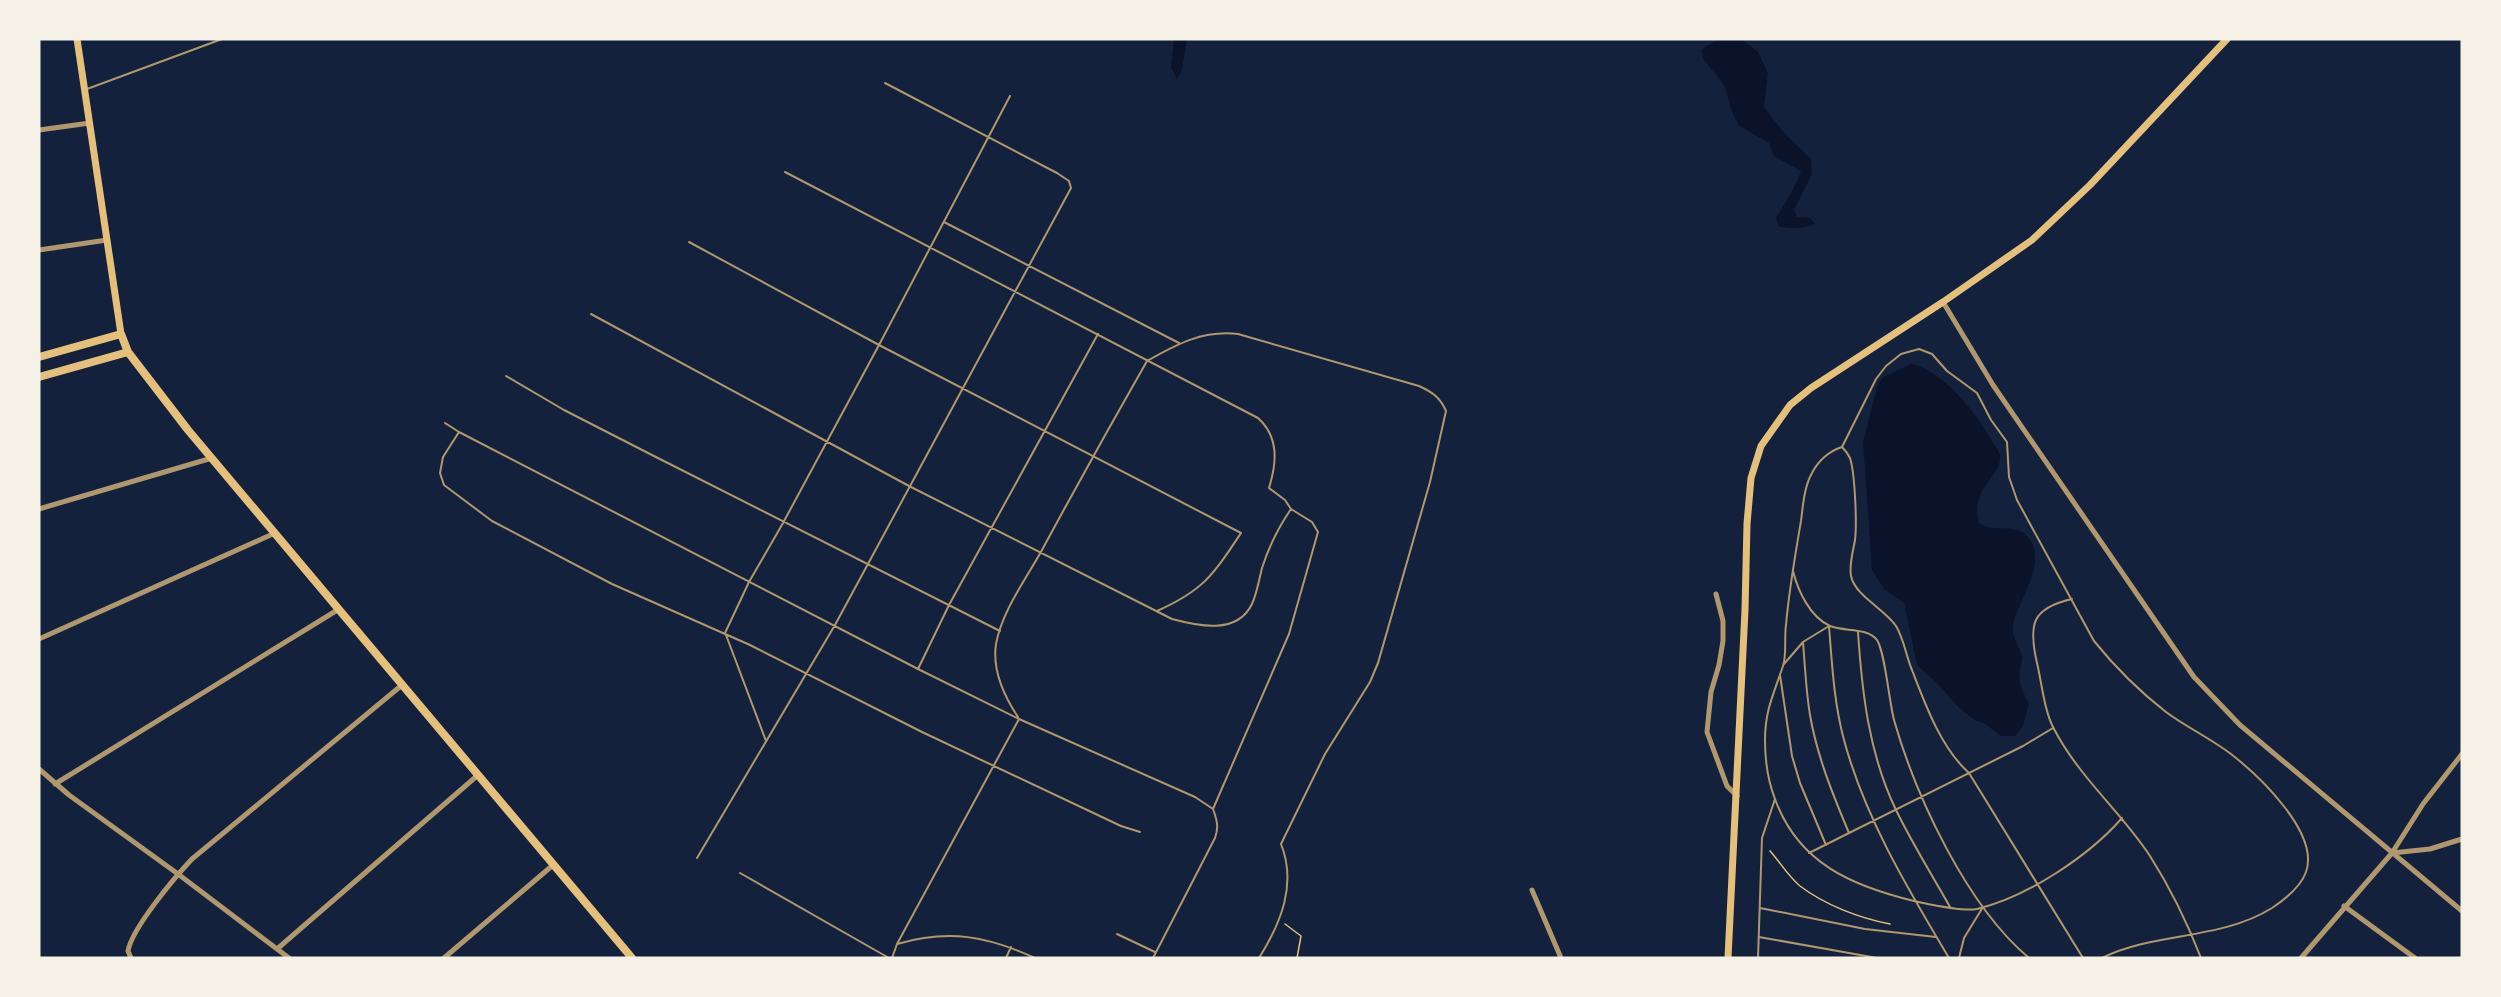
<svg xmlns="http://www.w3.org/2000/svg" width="2501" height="997" viewBox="0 0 2501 997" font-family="Poppins,sans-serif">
<rect width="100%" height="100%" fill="#14213d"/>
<path fill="#0b132b" d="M1174,39H1187L1182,70L1177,79L1171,67Z
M1719,39H1741L1758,52L1768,73L1764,107L1785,134L1811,159L1812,174L1794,210L1797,217L1810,218L1815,224C1805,229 1788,229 1778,226L1776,218C1785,203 1795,188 1801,171L1774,156L1769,143L1739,126L1731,110L1725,86L1704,60L1701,50Z
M1911,364C1943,370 1978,415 1993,443C1995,446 1999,451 2000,455C2003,476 1969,487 1979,523C1993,533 2012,523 2026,535C2051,559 2018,600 2013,625C2011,637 2019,645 2022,656C2023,659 2021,665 2020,669C2018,683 2022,691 2029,703L2023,726L2015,736H2001L1984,723L1976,721L1958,707L1939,685L1917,665L1904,603L1884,589L1872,570L1863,442L1877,387L1883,377Z"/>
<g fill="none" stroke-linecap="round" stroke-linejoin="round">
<path stroke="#e5c07b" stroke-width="1.5" d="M1770,851C1780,862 1788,876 1800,886C1825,905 1859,918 1890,924
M1285,924L1301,936L1297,958"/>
<path stroke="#b1986c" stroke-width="2" d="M87,89L222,39
M785,172L1258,418C1279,437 1277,462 1269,488L1285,500L1291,509
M944,222L1179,343
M689,242L879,345L1241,533C1213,575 1204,590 1157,611
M591,314L909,486L1172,619C1198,626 1237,635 1252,604C1257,593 1259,580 1262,568C1269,546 1278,528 1291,509
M1147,361C1177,344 1203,330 1238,334L1419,386C1432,392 1440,397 1446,411L1430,482L1378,663L1370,682L1325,754L1281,844C1297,884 1281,923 1259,958
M506,376L564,410L650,454L1000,631
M445,423L459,432L918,669L1019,719L1195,797L1213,809
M459,432L443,457L440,473L444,485L492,521L612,584L750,645L922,732L1121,826L1140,832
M1842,447L1876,379L1886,366L1901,354L1919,349L1932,354L1947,371L1977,393L1991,420L2007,442L2009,477L2017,500L2094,641C2115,667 2139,691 2166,712C2186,727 2210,738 2231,754C2258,775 2320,833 2306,872C2301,886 2284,900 2272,908C2221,940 2154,932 2102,958
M1842,447C1829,451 1818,461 1812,473C1804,487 1803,506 1801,521C1795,556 1789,590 1786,625C1784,638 1787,654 1783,666C1774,693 1765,710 1765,740C1765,759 1768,781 1775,799C1798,863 1852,886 1914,901C1929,904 1963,912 1977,909C2027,897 2089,856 2122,818
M1842,447C1845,450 1848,454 1850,458C1855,473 1857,524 1855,540C1853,552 1849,564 1851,576C1855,596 1885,609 1896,626C1904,639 1906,656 1912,670C1925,704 1941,748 1969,773L2083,958
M1793,571C1798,591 1810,617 1830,626C1844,632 1867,627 1877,640C1885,652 1889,701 1894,720C1916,797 1967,906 2029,958
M2072,599C2032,608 2028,624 2037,663C2042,684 2044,710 2054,729C2079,777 2121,812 2150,856C2171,889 2187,922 2201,958
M1829,626C1832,664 1834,703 1844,740C1865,818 1908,889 1949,958
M1858,632C1862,693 1869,754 1896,810C1912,843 1932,875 1950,907
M725,633L749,582L783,523L879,345L1010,96
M726,635L766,741
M1803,642C1805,666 1806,691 1810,715C1817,756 1833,795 1849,833
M1784,664L1803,642L1829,626
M918,669L949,605L1098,334
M1780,675L1792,756L1800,783L1826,845
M1018,717C1004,696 992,671 996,644C1002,611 1026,579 1042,550C1076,487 1111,424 1147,361
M1809,853L2023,746L2053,728
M697,858L835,625L1071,188L1069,181L1057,173L885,83
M740,873L889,958
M1760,908L1865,929L1936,937
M1117,934L1155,952
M1759,937L1877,958
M897,944C949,929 987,936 1035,958
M892,958L897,944L1019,719
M1006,958L1011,947
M1153,958L1215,838C1219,827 1217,820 1213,809L1289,634L1318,532L1312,522L1291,509
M1758,958L1762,838L1775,799
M1959,958L1964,938L1983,907"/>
<path stroke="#b1986c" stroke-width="5" d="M39,130L90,123
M39,250L107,240
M1943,302L1993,385L2194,677L2240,725L2462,911
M39,509L212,458
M1716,594L1723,621V641L1719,665L1711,692L1707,732L1727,786L1737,796
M39,639L275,533
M39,769L69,795L178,874L289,958
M55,784L339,609
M2392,853L2430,849L2462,839
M1532,890L1561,958
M2344,906L2415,958
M277,949L478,775
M131,958L128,951C132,928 175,877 192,859L402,685
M444,958L553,865
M2301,958L2392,853L2423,804L2462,754"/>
<path stroke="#e5c07b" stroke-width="7" d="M77,39L121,334
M1728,958L1745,610L1747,524L1751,478L1761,446L1790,405L1811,388L1943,302L2032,240L2090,185L2227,39"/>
<path stroke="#e5c07b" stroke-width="8" d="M39,357L121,334L128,352L188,430L632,958
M39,377L128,352"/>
</g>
<rect width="2501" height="997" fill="none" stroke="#f6f1e7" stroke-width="81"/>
</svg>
